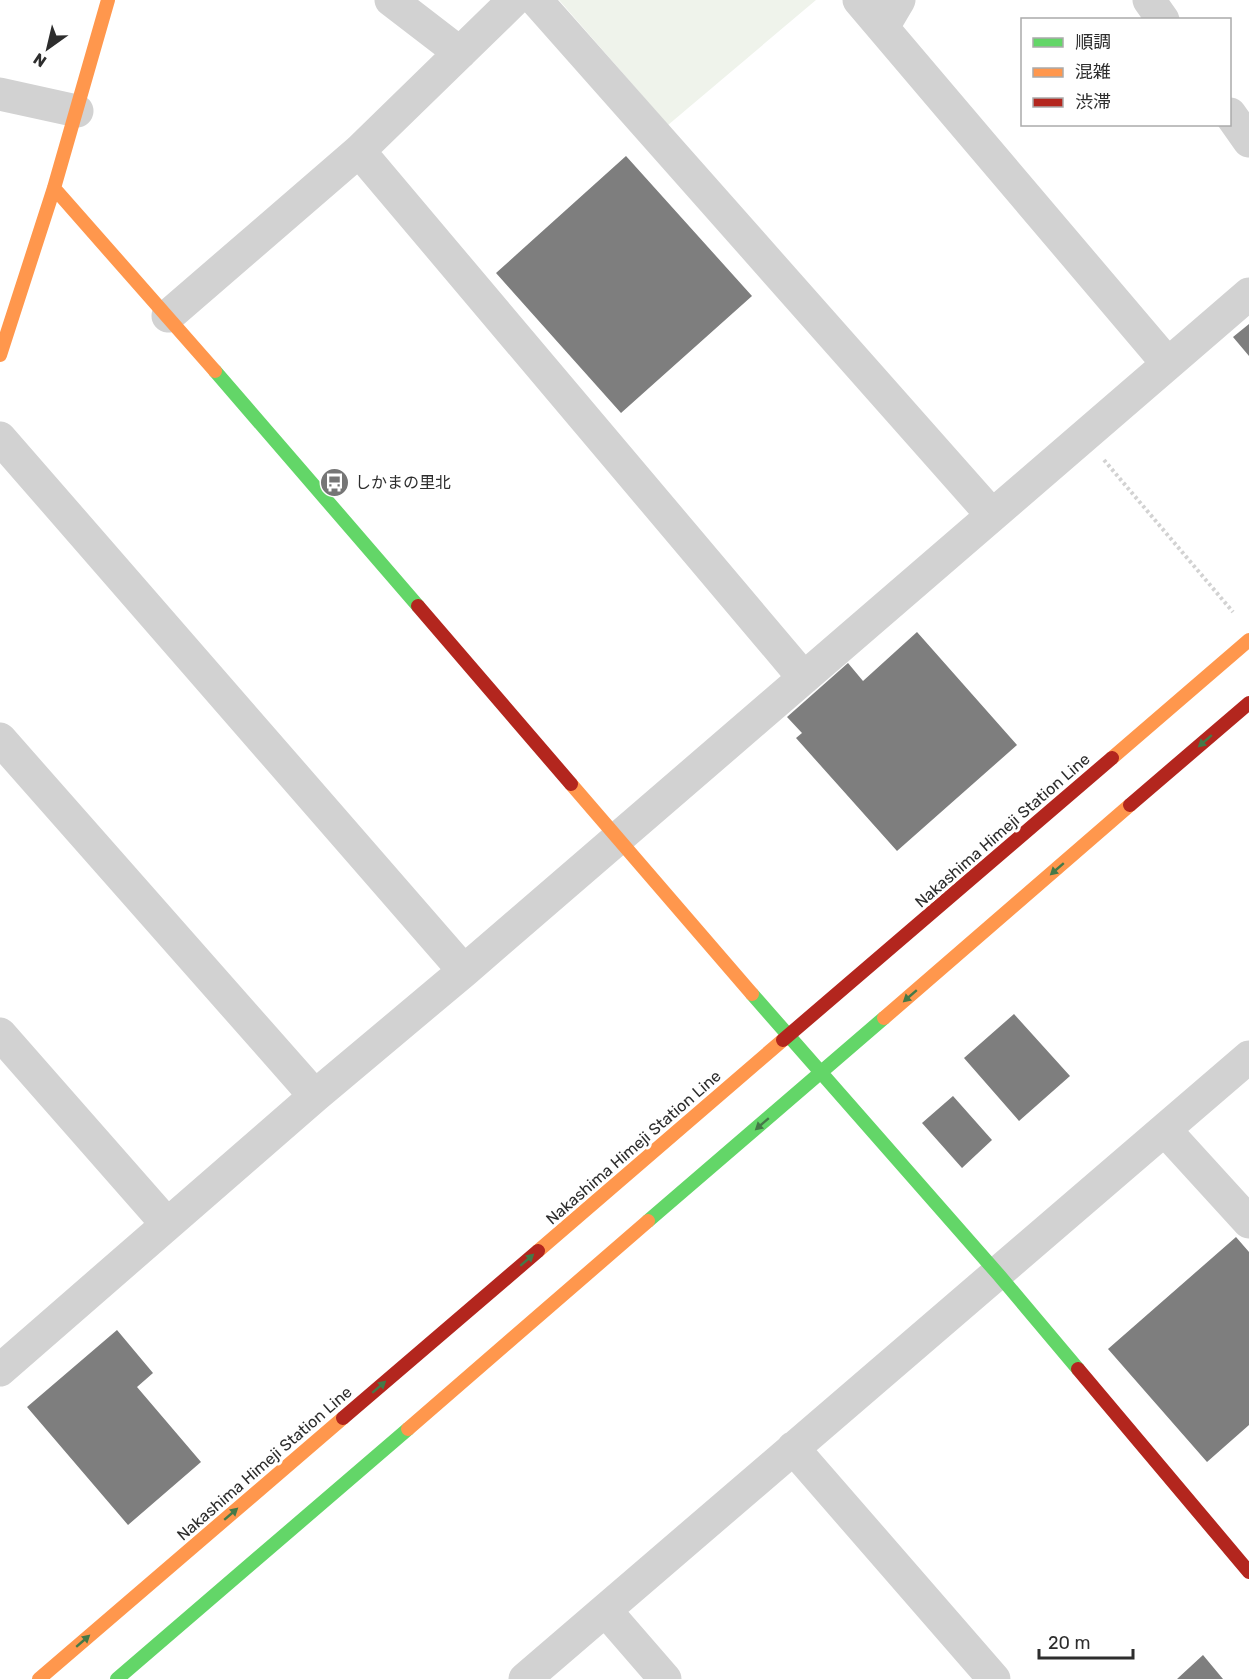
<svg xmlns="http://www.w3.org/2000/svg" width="1249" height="1679" viewBox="0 0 1249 1679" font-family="Rubik,'Noto Sans JP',sans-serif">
<rect width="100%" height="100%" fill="#fff"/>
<path fill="#eff3eb" d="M559,0H816L668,125Z"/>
<path fill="#7e7e7e" d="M626,156L752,296L621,413L496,273Z
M1249,324V356L1233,337Z
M917,632L1017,745L897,851L796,738L802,733L787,717L848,663L863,681Z
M1014,1014L1070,1076L1019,1121L964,1058Z
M953,1096L992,1140L962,1168L922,1123Z
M1236,1237L1249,1252V1425L1207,1462L1108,1349Z
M117,1330L153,1373L137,1387L201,1462L128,1525L27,1407Z
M1203,1655L1223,1679H1177Z"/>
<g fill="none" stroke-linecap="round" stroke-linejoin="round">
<path stroke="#d2d2d2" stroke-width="4" stroke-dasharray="3 3" stroke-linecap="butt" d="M1104,460L1233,612"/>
<path stroke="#d2d2d2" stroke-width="33" d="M391,0L460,53
M536,0L992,515
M859,0L1168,364
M1149,0L1163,20
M883,27L899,0
M0,94L77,111
M1230,114L1249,141
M359,151L804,678
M168,316L359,151L514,0
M0,438L464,971
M0,739L315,1096
M0,1034L167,1224
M1165,1130L1249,1222
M0,1370L315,1096L464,971L1249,294
M793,1448L994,1679
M606,1611L665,1679
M525,1679L1249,1057"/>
<path stroke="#63d668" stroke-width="14" d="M215,371L418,606
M752,994L998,1274L1078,1369
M648,1221L884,1018
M117,1679L408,1429"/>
<path stroke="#ff974d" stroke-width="14" d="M54,188L215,371
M0,355L54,188L108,0
M1112,758L1249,640
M571,784L752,994
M884,1018L1130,805
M538,1251L783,1040
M408,1429L648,1221
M39,1679L343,1418"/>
<path stroke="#b3261e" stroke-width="14" d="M418,606L571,784
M1130,805L1249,703
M783,1040L1112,758
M1078,1369L1249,1572
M343,1418L538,1251"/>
</g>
<defs><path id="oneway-solid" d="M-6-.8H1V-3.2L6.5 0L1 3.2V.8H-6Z" transform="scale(1.5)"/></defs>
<g fill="#457948">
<use href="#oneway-solid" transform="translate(1205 741) rotate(139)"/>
<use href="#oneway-solid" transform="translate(1057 869) rotate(139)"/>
<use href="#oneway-solid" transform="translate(910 996) rotate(139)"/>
<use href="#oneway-solid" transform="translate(762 1124) rotate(139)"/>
<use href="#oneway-solid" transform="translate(527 1260) rotate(-41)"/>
<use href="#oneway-solid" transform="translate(379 1387) rotate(-41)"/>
<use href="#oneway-solid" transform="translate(231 1514) rotate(-41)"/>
<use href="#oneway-solid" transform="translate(83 1641) rotate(-41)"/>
</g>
<defs>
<symbol id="bus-disc" viewBox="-11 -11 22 22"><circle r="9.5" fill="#767676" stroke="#fff"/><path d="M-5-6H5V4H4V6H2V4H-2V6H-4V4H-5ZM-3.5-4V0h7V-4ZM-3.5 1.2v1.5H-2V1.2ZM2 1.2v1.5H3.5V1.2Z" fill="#fff"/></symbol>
</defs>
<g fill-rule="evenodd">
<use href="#bus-disc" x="318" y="466" width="33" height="33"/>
</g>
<g text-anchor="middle" stroke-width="6" stroke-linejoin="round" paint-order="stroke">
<g font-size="16" fill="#2d2d2d" stroke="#fff" text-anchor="start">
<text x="355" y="488">しかまの里北</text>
</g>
<g font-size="16" fill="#2d2d2d" stroke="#fff">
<text transform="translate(1002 830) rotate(-41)" y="6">Nakashima Himeji Station Line</text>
<text transform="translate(633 1147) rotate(-41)" y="6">Nakashima Himeji Station Line</text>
<text transform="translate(264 1463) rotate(-41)" y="6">Nakashima Himeji Station Line</text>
</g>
</g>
<rect x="1021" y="18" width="210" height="108" fill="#ffffff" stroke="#ababab" stroke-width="1.5"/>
<rect x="1033" y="38" width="30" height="9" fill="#63d668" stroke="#ababab" stroke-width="1.5"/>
<text x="1075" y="48" font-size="18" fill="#2d2d2d">順調</text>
<rect x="1033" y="68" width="30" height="9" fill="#ff974d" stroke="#ababab" stroke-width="1.5"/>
<text x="1075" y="78" font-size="18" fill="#2d2d2d">混雑</text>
<rect x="1033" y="98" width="30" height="9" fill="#b3261e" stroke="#ababab" stroke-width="1.5"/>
<text x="1075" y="108" font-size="18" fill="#2d2d2d">渋滞</text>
<g transform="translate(48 48) rotate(214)" stroke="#ffffff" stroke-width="4.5" paint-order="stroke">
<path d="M0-4.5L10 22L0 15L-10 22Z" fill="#2d2d2d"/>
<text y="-9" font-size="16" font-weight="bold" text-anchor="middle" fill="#2d2d2d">N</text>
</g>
<path d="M1039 1649v9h94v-9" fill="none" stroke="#2d2d2d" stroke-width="3"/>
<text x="1048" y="1649" font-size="18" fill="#2d2d2d" stroke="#ffffff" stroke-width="4.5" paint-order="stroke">20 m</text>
</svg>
